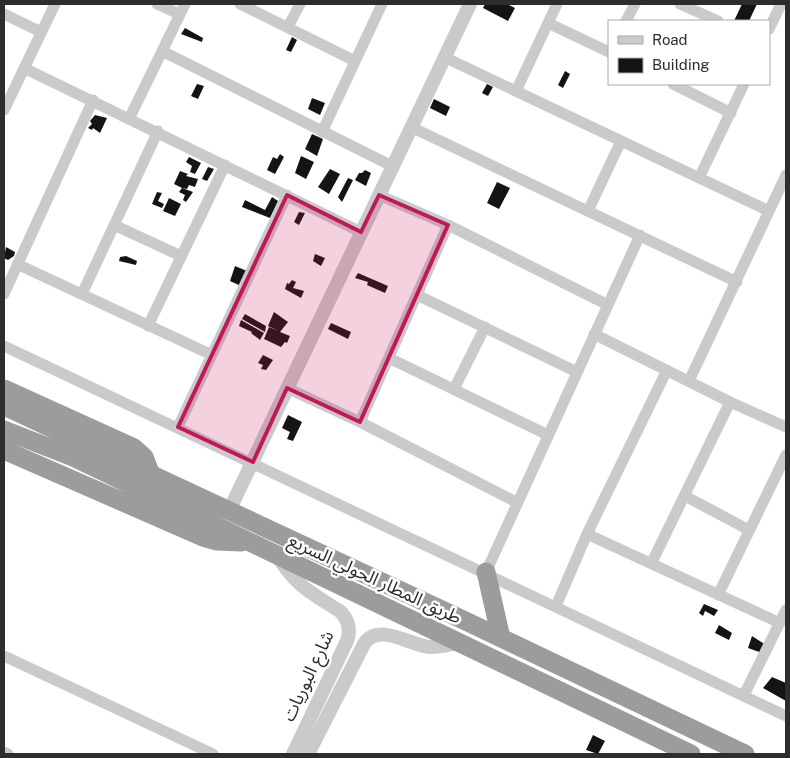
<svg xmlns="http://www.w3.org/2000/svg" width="790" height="758" viewBox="0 0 790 758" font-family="'Public Sans','Noto Sans Arabic',sans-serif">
<rect width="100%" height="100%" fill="#fff"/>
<path fill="#141414" d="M485,4H507L515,8L508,21L483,8Z
M742,4H757L749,21H734Z
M185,28L203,38L202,42L181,34Z
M292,37L297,40L291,52L286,50Z
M565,71L570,74L563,88L558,85Z
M197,84L204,86L198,99L191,96Z
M487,84L493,87L488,96L482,93Z
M312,98L325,103L320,115L308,109Z
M434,99L450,107L446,116L430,108Z
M95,115L107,118L100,133L93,128L92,130L88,128L92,124L90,121Z
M312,134L323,139L317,156L305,149Z
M280,154L284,157L275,174L267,170L273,157L277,159Z
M301,156L314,162L306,179L295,173Z
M189,157L201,163L195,174L190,172L192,166L186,162Z
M208,167L214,169L207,181L202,179Z
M330,169L340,174L329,194L318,187Z
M365,170L371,173L366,186L355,180L359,173H362Z
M180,171L188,174L186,176L198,179L195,187L189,185L187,189L182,188L193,192L186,202L183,200L185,195L179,192L182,188L174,184Z
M348,178L353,180L342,202L338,197Z
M497,182L510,188L499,209L487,203Z
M157,192L162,193L158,201L164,204L162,208L152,204Z
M272,197L278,201L270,218L242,207L245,200L265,210Z
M169,198L181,204L175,216L163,211Z
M299,212L305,213L299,225L294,222Z
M6,247L15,252L14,256L8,260L4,258Z
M315,254L325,258L321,266L313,261Z
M126,256L137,261L136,265L119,261L120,257Z
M235,266L247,271L241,286L230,281Z
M358,273L388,286L385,293L367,285L368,282L355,278Z
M292,280L296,282L293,288L304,291L301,298L285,289L287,283L289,284Z
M274,312L288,322L280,332L290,336L287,343L285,342L281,347L264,339L269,327L279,331L268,326Z
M245,314L266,326L265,332L242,319Z
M241,320L264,333L260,340L251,333L252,332L239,326Z
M331,323L351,332L348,339L328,329Z
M263,355L273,360L266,370L261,369L263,365L258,363Z
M288,415L302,422L293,441L287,439L290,432L282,428Z
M704,604L718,610L714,616L705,611L703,616L699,613Z
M719,625L732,633L729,640L715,633Z
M752,636L766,645L762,653L748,648Z
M772,677L786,683V701L763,688Z
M593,735L605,741L598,754L586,750Z"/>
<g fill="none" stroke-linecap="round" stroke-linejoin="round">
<path stroke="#cacaca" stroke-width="11" d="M157,4L179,14
M240,4L355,61
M680,4L718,21
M4,14L41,32
M626,21L635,4
M548,23L609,52
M288,27L300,4
M769,29L781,4
M162,51L392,166
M444,57L769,211
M24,68L361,232
M673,84L731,113
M516,91L557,4
M4,110L55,4
M130,117L185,4
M411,127L737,282
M322,132L382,4
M699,178L744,84
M379,195L448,225L608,305
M588,211L621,141
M114,225L181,256
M17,264L212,355
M4,294L93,100
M82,294L158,131
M417,295L577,372
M148,326L225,165
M594,334L730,402L786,427
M4,346L786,716
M389,358L548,435
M689,381L786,175
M287,388L360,422L516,502
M454,389L485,327
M360,422L448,225
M178,427L287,195
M685,496L749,530
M587,534L780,623
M652,562L730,402
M486,572L640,235
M718,595L786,455
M556,606L587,534L667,370
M4,656L213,754
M744,695L786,610
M4,752L8,754"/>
<path stroke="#cacaca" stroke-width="14" d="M229,511L470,4
M277,555C296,587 312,593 341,612C349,621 351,630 347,641L293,754
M308,754L364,644C378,622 410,645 429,647C440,647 450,645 461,642"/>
<path stroke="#9c9c9c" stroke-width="19" d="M4,389L134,448L144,457L151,475
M4,406L455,616L745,754
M4,430L73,457L691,754
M4,450L203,537L217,541L241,542
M486,572L501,638"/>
</g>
<path fill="#c2185b" fill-opacity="0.2" stroke="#c2185b" stroke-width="4" stroke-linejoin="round" d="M287,195L361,232L379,195L448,225L360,422L287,388L253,462L178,427Z"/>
<g text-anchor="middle" stroke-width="5" stroke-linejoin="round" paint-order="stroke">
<g font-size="18" fill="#2d2d2d" stroke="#fff">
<text transform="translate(375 579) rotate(25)" y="6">طريق المطار الحولي السريع</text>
<text transform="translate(308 676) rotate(-65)" y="6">شارع البوريات</text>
</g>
</g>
<rect width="790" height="758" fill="none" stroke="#2d2d2d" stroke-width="10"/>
<rect x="608" y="20" width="162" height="65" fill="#ffffff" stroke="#ababab"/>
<rect x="618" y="36" width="25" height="8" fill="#cacaca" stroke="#ababab"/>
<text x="652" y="45" font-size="15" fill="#2d2d2d">Road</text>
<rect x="618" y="58" width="25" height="15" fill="#141414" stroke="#ababab"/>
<text x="652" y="70" font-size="15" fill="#2d2d2d">Building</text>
</svg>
